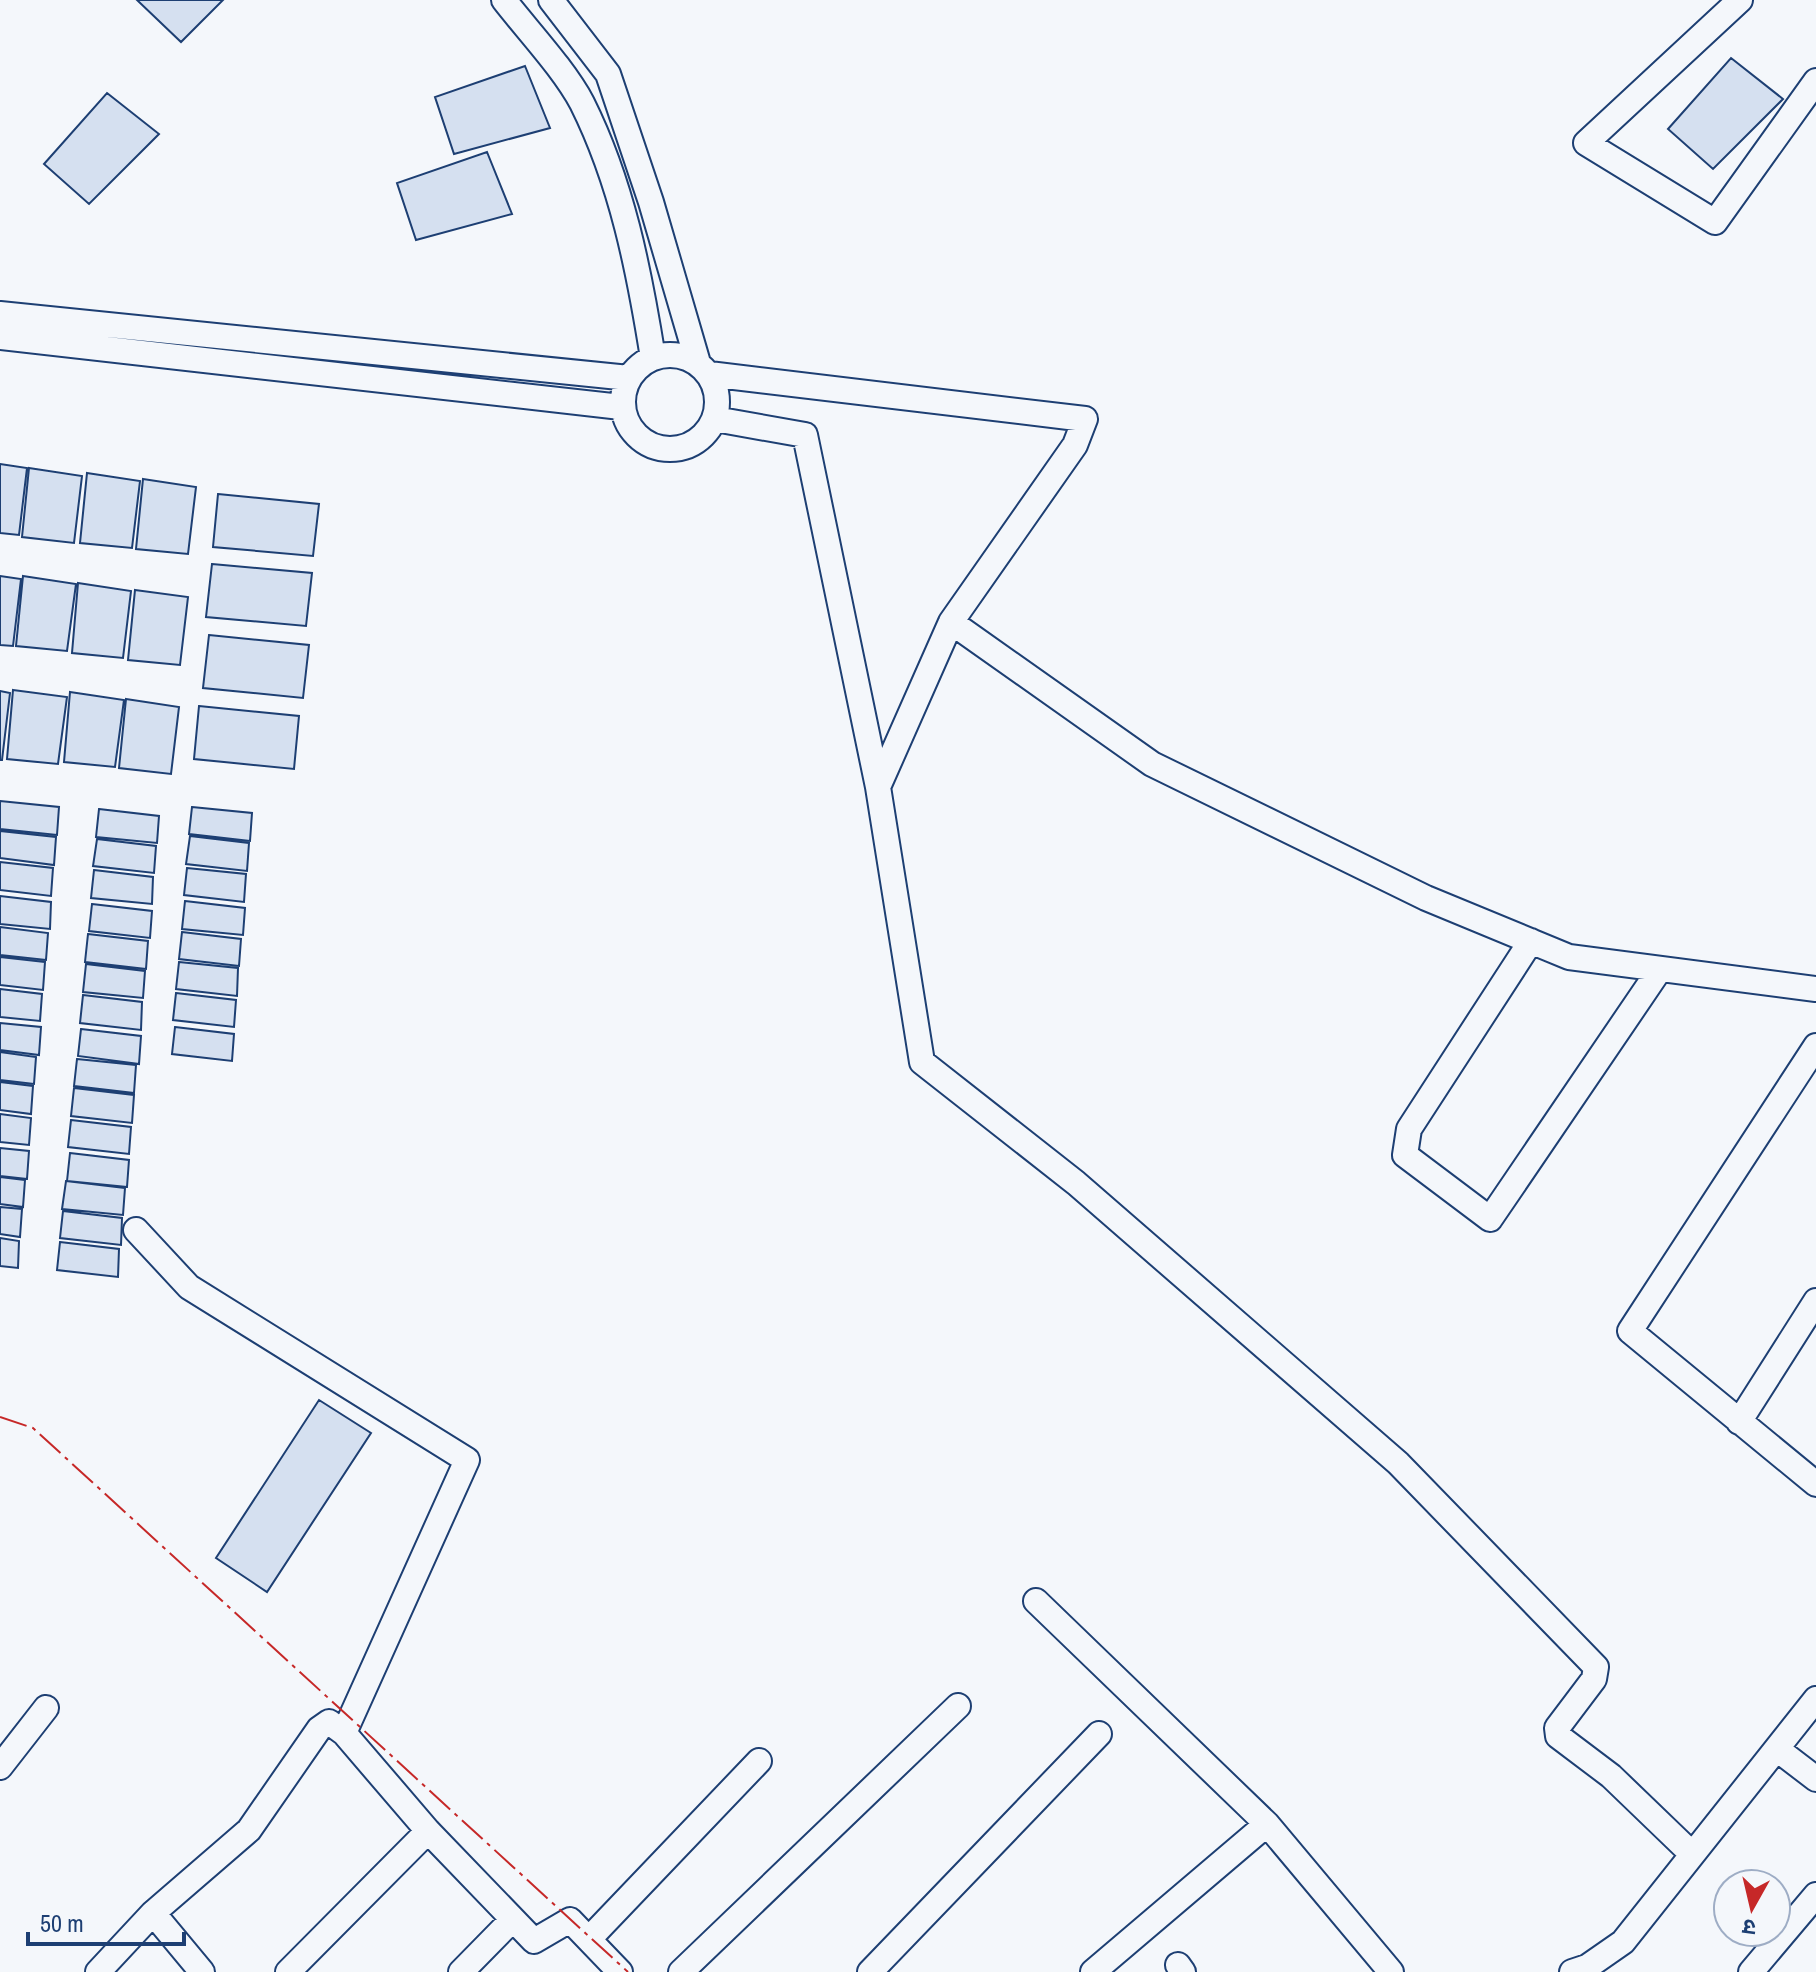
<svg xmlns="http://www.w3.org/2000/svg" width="1816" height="1972" viewBox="0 0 1816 1972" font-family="'Archivo Narrow','Noto Sans Devanagari',sans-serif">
<rect width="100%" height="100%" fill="#f4f7fb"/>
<path fill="#d5e0f0" stroke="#1d3f73" stroke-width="2" d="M137,0H223L181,42Z
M1731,58L1783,99L1713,169L1668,129Z
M525,66L550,128L454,154L435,97Z
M107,93L159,134L89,204L44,164Z
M487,152L512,214L416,240L397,183Z
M0,464L27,468L19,535L0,533Z
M29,468L82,476L74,543L22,537Z
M87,473L140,481L132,548L80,543Z
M143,479L196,487L188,554L136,549Z
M218,494L319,504L313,556L213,547Z
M212,564L312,573L306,626L206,617Z
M0,576L21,579L13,646L0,645Z
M23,576L76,584L67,651L16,646Z
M78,583L131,591L123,658L72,653Z
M135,590L188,597L180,665L128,660Z
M209,635L309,645L303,698L203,688Z
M13,690L67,697L58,764L7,759Z
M0,691L10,693L2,760H0Z
M70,692L124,700L115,767L64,762Z
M126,699L179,707L171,774L119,768Z
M199,706L299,716L294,769L194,759Z
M0,801L59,807L57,835L0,829Z
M192,807L252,813L250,841L189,834Z
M99,809L159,816L157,843L96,837Z
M0,831L56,837L54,865L0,858Z
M190,836L249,843L247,871L186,864Z
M97,839L156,846L154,873L93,866Z
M0,862L53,868L51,896L0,890Z
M187,868L246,874L244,902L184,895Z
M94,870L153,877L152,904L91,898Z
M0,896L51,902L50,929L0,924Z
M185,901L245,908L243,935L182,929Z
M92,904L152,911L150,938L89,931Z
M0,927L48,933L46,960L0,955Z
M182,932L241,939L239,966L179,959Z
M88,934L148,941L146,969L85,962Z
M0,957L45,962L43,990L0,985Z
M179,962L238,968L237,996L176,989Z
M86,964L145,971L143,998L83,992Z
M0,989L42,994L40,1021L0,1017Z
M176,993L236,1000L234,1027L173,1020Z
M83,995L142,1002L141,1030L80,1023Z
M0,1023L41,1027L39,1055L0,1050Z
M175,1027L234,1034L232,1061L172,1054Z
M81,1029L141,1036L139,1064L78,1056Z
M0,1052L36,1057L34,1084L0,1080Z
M77,1059L136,1065L134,1093L74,1086Z
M0,1082L33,1086L31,1114L0,1110Z
M74,1088L134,1095L132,1123L71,1116Z
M0,1114L31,1118L29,1145L0,1142Z
M71,1120L131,1127L129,1154L68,1147Z
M0,1148L29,1151L27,1179L0,1176Z
M70,1153L129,1160L127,1187L67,1181Z
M0,1177L25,1180L23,1207L0,1204Z
M66,1181L125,1188L123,1215L62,1209Z
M0,1207L22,1209L20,1237L0,1234Z
M63,1211L122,1218L121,1245L60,1238Z
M0,1238L19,1241L18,1268L0,1266Z
M60,1242L119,1249L118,1277L57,1270Z
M319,1400L371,1433L267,1592L216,1558Z"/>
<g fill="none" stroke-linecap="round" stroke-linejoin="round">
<defs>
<path id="minor" d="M504,0C528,31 564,69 582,103C622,183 639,270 653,358
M551,0L608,74L651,202L698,363
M1740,0L1586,143L1715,222L1816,81
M0,314L629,378
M0,337L621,407
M623 402a47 47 0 1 1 94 0a47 47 0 1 1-94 0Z
M709,374L1085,419L1075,445L951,622L878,787L922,1062L1076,1183L1398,1463L1596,1667L1594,1679L1557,1728L1558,1736L1611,1776L1692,1854
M715,419L805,435L878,787
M951,622L1152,764L1426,898L1569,957L1816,989
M1531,941L1409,1129L1405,1155L1490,1219L1660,969
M1816,1046L1630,1331L1816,1484
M136,1230L189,1287L467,1460L344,1733
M1739,1422L1816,1301
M1036,1601L1267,1824L1391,1972
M1777,1749L1816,1779
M0,1767L46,1708
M153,1913L202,1972
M589,1939L759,1761
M1178,1965L1183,1972
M98,1972L153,1913L249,1830L319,1729L329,1722L344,1733L428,1831L534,1941L570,1920L620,1972
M288,1972L428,1831
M461,1972L511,1921
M681,1972L958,1706
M870,1972L1099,1734
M1093,1972L1267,1824
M1572,1972L1587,1967L1623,1942L1816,1699
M1751,1972L1816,1895"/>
</defs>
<use href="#minor" stroke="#1d3f73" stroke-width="28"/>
<use href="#minor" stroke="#f4f7fb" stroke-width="24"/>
<path stroke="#c62828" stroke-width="2" stroke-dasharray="28 6 4 6" stroke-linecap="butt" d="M0,1417L33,1428L628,1972"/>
</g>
<g transform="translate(1752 1908) rotate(188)"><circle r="38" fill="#f4f7fb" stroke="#9eadc5" stroke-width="2"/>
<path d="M0-6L14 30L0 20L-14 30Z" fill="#c62828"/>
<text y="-12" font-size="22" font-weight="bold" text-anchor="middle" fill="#1d3f73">उ</text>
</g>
<path d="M28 1932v12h156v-12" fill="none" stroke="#1d3f73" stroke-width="4"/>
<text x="40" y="1932" font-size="24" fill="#1d3f73" stroke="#f4f7fb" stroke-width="6" paint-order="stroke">50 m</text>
</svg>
